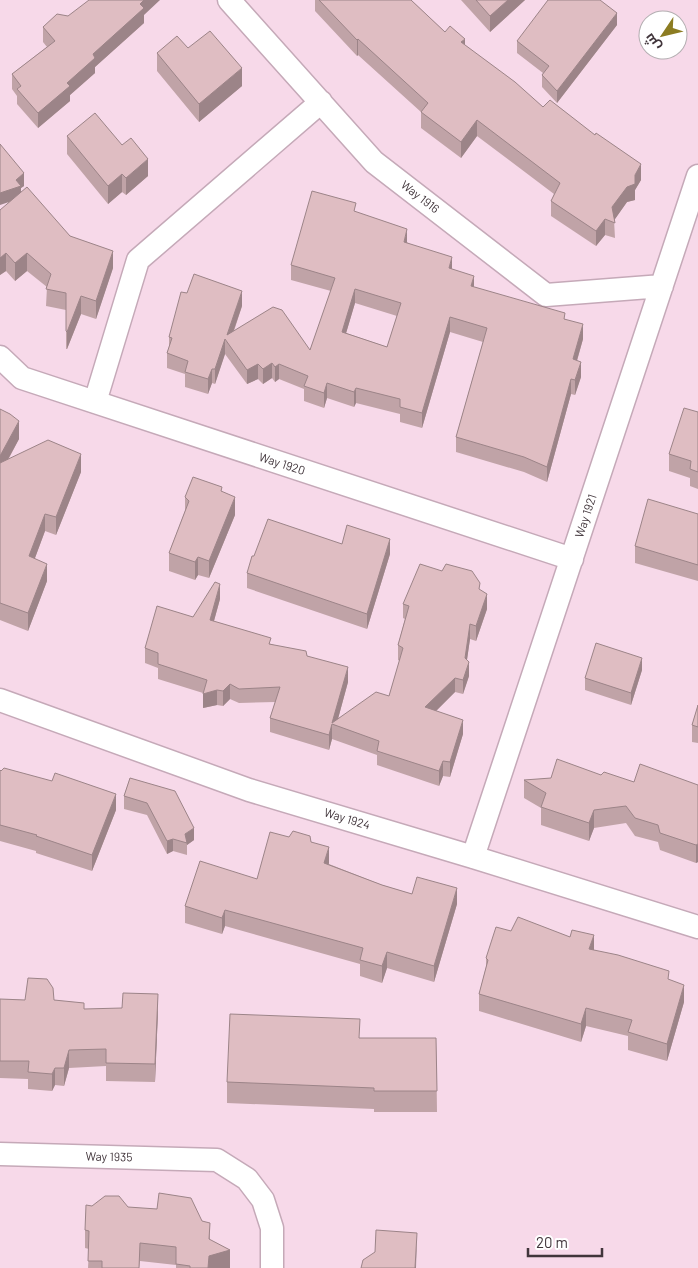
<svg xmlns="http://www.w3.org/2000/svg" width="698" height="1268" viewBox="0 0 698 1268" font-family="Barlow,Cairo,sans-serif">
<rect width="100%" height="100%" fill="#f7d9e9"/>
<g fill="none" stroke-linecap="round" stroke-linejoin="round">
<defs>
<path id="minor" d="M229,0L374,162L546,295L662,286
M0,357L22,378L572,559
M95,402L138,260L321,102
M0,700L249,790L473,857L698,927
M473,857L698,176
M0,1154L217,1160L247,1179L263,1200L272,1228V1268"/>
</defs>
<use href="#minor" stroke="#c5a9b8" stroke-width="25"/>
<use href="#minor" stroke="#fff" stroke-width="22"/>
</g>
<path fill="#c0a3a7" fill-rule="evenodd" d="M315,0H411L445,32L465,45L543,107L641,180L635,190V200L627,202L614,220L615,238L605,235L596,246L551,216V201L554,194L477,136L461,158L421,128V112L358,55L357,56L315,11Z
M461,0H525L490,32Z
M144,15V23L95,67V73L70,95V101L38,128L17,104V96L12,89V74L47,47L43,42V27L68,16Z
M617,25L557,103L542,87V75L543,73L517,53V41Z
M188,48L242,86L199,122L157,71V53Z
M67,136L148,176L126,195L122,192L108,204L67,154Z
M0,144L24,186L21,188V191L70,236L113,268L96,319L81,314L67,349H66V310L46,306L47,287L27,271L15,281L6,271L0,275L8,203Z
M356,212L452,269L474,287L565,319L583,339L577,361L581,377L575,395L571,394L547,482L524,472L456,452V437L483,342L450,332L422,428L400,422V414L356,403L354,407L327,398L324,408L304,401V389L279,379L275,382L272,378L263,384L258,379L247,384L225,354L215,384L212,383L208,394L185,387V374L167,368V353L169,347V337L242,306L234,331L310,350L331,291L291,280V265ZM355,303L397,316L387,347L346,333Z
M0,409L19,439L8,460L81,472L56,535L45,531L35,558L47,581L28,631L0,620Z
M698,412V489L690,486V478L669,471V454Z
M222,491L235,515L209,578L198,575L195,580L169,571V553L185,511V497Z
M698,514V581L635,563V546Z
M342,544L390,554L367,629L247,588V573Z
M480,590L487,609L476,641L470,639L467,660L469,676L463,694L455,692L436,711L463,734L450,777L443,776L439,786L377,765V755L332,739L329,750L270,732V718L275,702L239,703L230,699L223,706L217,705L203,708V693L158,679V668L145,663V648L220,599L214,621L271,644L307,656L348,682L338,719L389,696L400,661L398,660V645L405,619L403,618V604Z
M642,670L631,705L585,690V678Z
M698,705V743L692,742V725Z
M0,770L116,810L92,871L36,853V851L0,841Z
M601,775L634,782L698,785V862L696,863L660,850L658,842L635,836L626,823L594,828L589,841L541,825V808L524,798V780Z
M130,778L194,840L187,845V855L173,851L167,854L147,815L124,809V796Z
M289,837L311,842L329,863V864L382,885L412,894L457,904L434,982L387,968L382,983L360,976V964L225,926L222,934L185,923V906L257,879Z
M511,931L594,950L669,980L684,1002L667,1061L628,1050V1036L586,1026L581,1042L479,1011V994L486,967V958Z
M0,999L25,1000H54L84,1009L158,1011L155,1082L106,1081V1066L69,1068L64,1086L55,1085L52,1091L28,1089V1079L0,1078Z
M360,1038H436L437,1112H374V1109L227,1103V1082Z
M128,1207L210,1240L230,1268H176V1265L140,1261L139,1268H88L89,1249L85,1248V1230Z"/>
<path fill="#9c8488" d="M144,0H160L144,15V23L95,67V73L70,95V101L38,128V113L67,83L93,54Z
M508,0H525L490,32V16Z
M617,13V25L557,103V91Z
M358,39V55L357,56V40Z
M465,39V55L461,42Z
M242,68V86L199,122V104Z
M477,120V136L461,158V142Z
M148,159V176L126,195V178Z
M641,164V180L635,190V200L627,202L613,222L612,207L635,175Z
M24,173V186L21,188V198L0,205V193Z
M122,174V192L108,204V186Z
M605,219V235L596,246V231Z
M407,229V244L404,242Z
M113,251V268L96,319V301Z
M6,253V271L0,275V258Z
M27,253V271L15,281V263Z
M452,257V271L449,268Z
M474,276V291L471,286Z
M355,289V303L342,347V332Z
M242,291V306L229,344L227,335Z
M81,296V314L67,349V332Z
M450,317V332L422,428V413Z
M583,324V339L573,374V359Z
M225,339V354L215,384V369Z
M581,362V377L575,395V380Z
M272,363V378L263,384V369Z
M258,364V379L247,384V370Z
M279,364V379L275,382V367Z
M212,369V383L208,394V379Z
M571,379V394L547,482V467Z
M327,383V398L324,408V393Z
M356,388V403L354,407V392Z
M19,421V439L0,474V456Z
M81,454V472L56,535V517Z
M235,497V515L209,578V561Z
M45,514V531L29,574V556Z
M390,539V554L367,629V614Z
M198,557V575L195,580V562Z
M47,564V581L28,631V613Z
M220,584V599L210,635V620Z
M487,594V609L476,641V626Z
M470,624V639L465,673V658Z
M642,658V670L631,705V693Z
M469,662V676L463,694V680Z
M348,667V682L336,726L332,723Z
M455,678V692L425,722V707Z
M230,684V699L223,706V691Z
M217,690V705L203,708V694Z
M463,720V734L450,777V762Z
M332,724V739L329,750V735Z
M443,761V776L439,786V771Z
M116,794V810L92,871V855Z
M594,810V828L589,841V823Z
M194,828V840L187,845L185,834Z
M173,839V851L167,854V841Z
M698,844V862L696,863V845Z
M329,847V863L324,879V863Z
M457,888V904L434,982V966Z
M225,910V926L222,934V918Z
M594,935V953L589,949Z
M387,952V968L382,983V966Z
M684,985V1002L667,1061V1044Z
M158,994V1011L155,1082V1064Z
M586,1008V1026L581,1042V1024Z
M69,1050V1068L64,1086V1068Z
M55,1068V1085L52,1091V1074Z
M210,1223V1241L230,1250V1268H208Z
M417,1233L416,1268H415Z"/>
<path fill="#dfbdc2" stroke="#9c8488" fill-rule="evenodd" d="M89,0H144L140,4L144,8L93,54L95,58L67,83L70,86L38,113L17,89L21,86L12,74L55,41L43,27L57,14L68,16Z
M319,0H411L445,32L450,26L465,39L461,42L515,82L543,107L550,100L595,135L596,133L641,164L635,175V184L627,187L612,207L615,223L605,219L596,231L551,201L560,183L477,120L461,142L421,112L428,103L358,39L357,40Z
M476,0H508L490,16Z
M548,0H600L617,13L557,91L542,75L549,66L517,41Z
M210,31L242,68L199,104L157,53L177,36L188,48Z
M95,113L122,145L131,138L148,159L126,178L122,174L108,186L67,136Z
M0,144L24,173L16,180L21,186L0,193Z
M27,187L70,236L113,251L96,301L81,296L67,332L66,331V293L46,289L51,274L27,253L15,263L6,253L0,258V210Z
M312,191L356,203L354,211L407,229L404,242L452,257L449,268L474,276L471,286L565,313L564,319L583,324L573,359L581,362L575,380L571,379L547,467L524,457L456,437L487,328L450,317L422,413L400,407V399L356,388L354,392L327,383L324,393L304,386L308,376L279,364L275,367L272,363L263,369L258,364L247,370L225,339L215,369H212L208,379L185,372L188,361L167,353L172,338L169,337L181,292L187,293L194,274L242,291L227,335L273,307L282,310L310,350L335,278L291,265ZM355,289L401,303L387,347L342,332Z
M684,408L698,412V472L690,469L691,461L669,454Z
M0,409L10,414L19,421L0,456Z
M48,440L81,454L56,517L45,514L29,556L47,564L28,613L0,603V463Z
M193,477L222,487L221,491L235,497L209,561L198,557L195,562L169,553L189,501L185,497Z
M648,499L698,514V565L635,546Z
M268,519L342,544L347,525L390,539L367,614L247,573L252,556H254Z
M420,564L442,571L446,564L472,571L480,583L479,589L487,594L476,626L470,624L465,658L469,662L463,680L455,678L425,707L463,720L450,762L443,761L439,771L377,751L379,741L332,724L329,735L270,718L280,687L239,689L230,684L223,691L217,690L203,694L207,680L158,664V653L145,648L157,606L193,617L215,582L220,584L210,620L271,638L269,644L306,651L307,656L348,667L332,723L376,692L389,696L403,648L398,645L409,606L403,604Z
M596,643L642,658L631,693L585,678Z
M698,705V727L692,725Z
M557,759L601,775L604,772L634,782L640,764L698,785V844L696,845L660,833L658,825L635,818L626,806L594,810L589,823L541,807L546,793L524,780L551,778Z
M4,768L52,781L55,773L116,794L92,855L36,836L37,835L0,825V770L1,771Z
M130,778L175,791L194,828L185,834L187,843L173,839L167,841L147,803L124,796Z
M293,831L310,836L311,842L329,847L324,863L382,885L412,894L417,877L457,888L434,966L387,952L382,966L360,960L363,948L225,910L222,918L185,906L200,861L257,879L270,832L289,837Z
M518,917L570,937L572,930L594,935L589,949L618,955L669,971L668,979L684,985L667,1044L628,1032L632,1020L586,1008L581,1024L479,994L488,960L486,958L496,927L511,931Z
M28,978L47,979L53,988L54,1000L84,1003V1009L122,1008L123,993L158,994L155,1064L106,1063V1049L69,1050L64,1068H55L52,1074L28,1072L29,1061H0V999L25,1000Z
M230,1014L360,1019L359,1038H436L437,1091H374V1088L227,1082Z
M159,1193L191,1198L202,1221L210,1223L209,1239L230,1250L209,1256L208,1268H190V1266L176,1264V1247L140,1243L139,1268H102V1261H88L89,1231L85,1230L86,1205L92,1206L105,1196H119L128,1207L157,1209Z
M376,1230L417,1233L415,1268H361L363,1260L375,1252Z"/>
<g text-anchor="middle" stroke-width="4" stroke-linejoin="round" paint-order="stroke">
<g font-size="12" fill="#41353b" stroke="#fff">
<text transform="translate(420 197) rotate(38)" y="4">Way 1916</text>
<text transform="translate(282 464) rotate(18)" y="4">Way 1920</text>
<text transform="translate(586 516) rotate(-72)" y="4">Way 1921</text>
<text transform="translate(347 819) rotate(17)" y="4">Way 1924</text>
<text transform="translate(109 1157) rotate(1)" y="4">Way 1935</text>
</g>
</g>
<g transform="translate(663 35) rotate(235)"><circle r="24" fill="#ffffff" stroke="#b3aeb1"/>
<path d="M0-4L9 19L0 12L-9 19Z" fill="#8c7c22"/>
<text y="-8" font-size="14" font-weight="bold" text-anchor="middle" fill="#41353b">ش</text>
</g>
<path d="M528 1248v8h74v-8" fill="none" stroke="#41353b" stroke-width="2.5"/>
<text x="536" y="1248" font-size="15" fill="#41353b" stroke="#ffffff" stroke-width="4" paint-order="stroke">20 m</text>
</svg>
